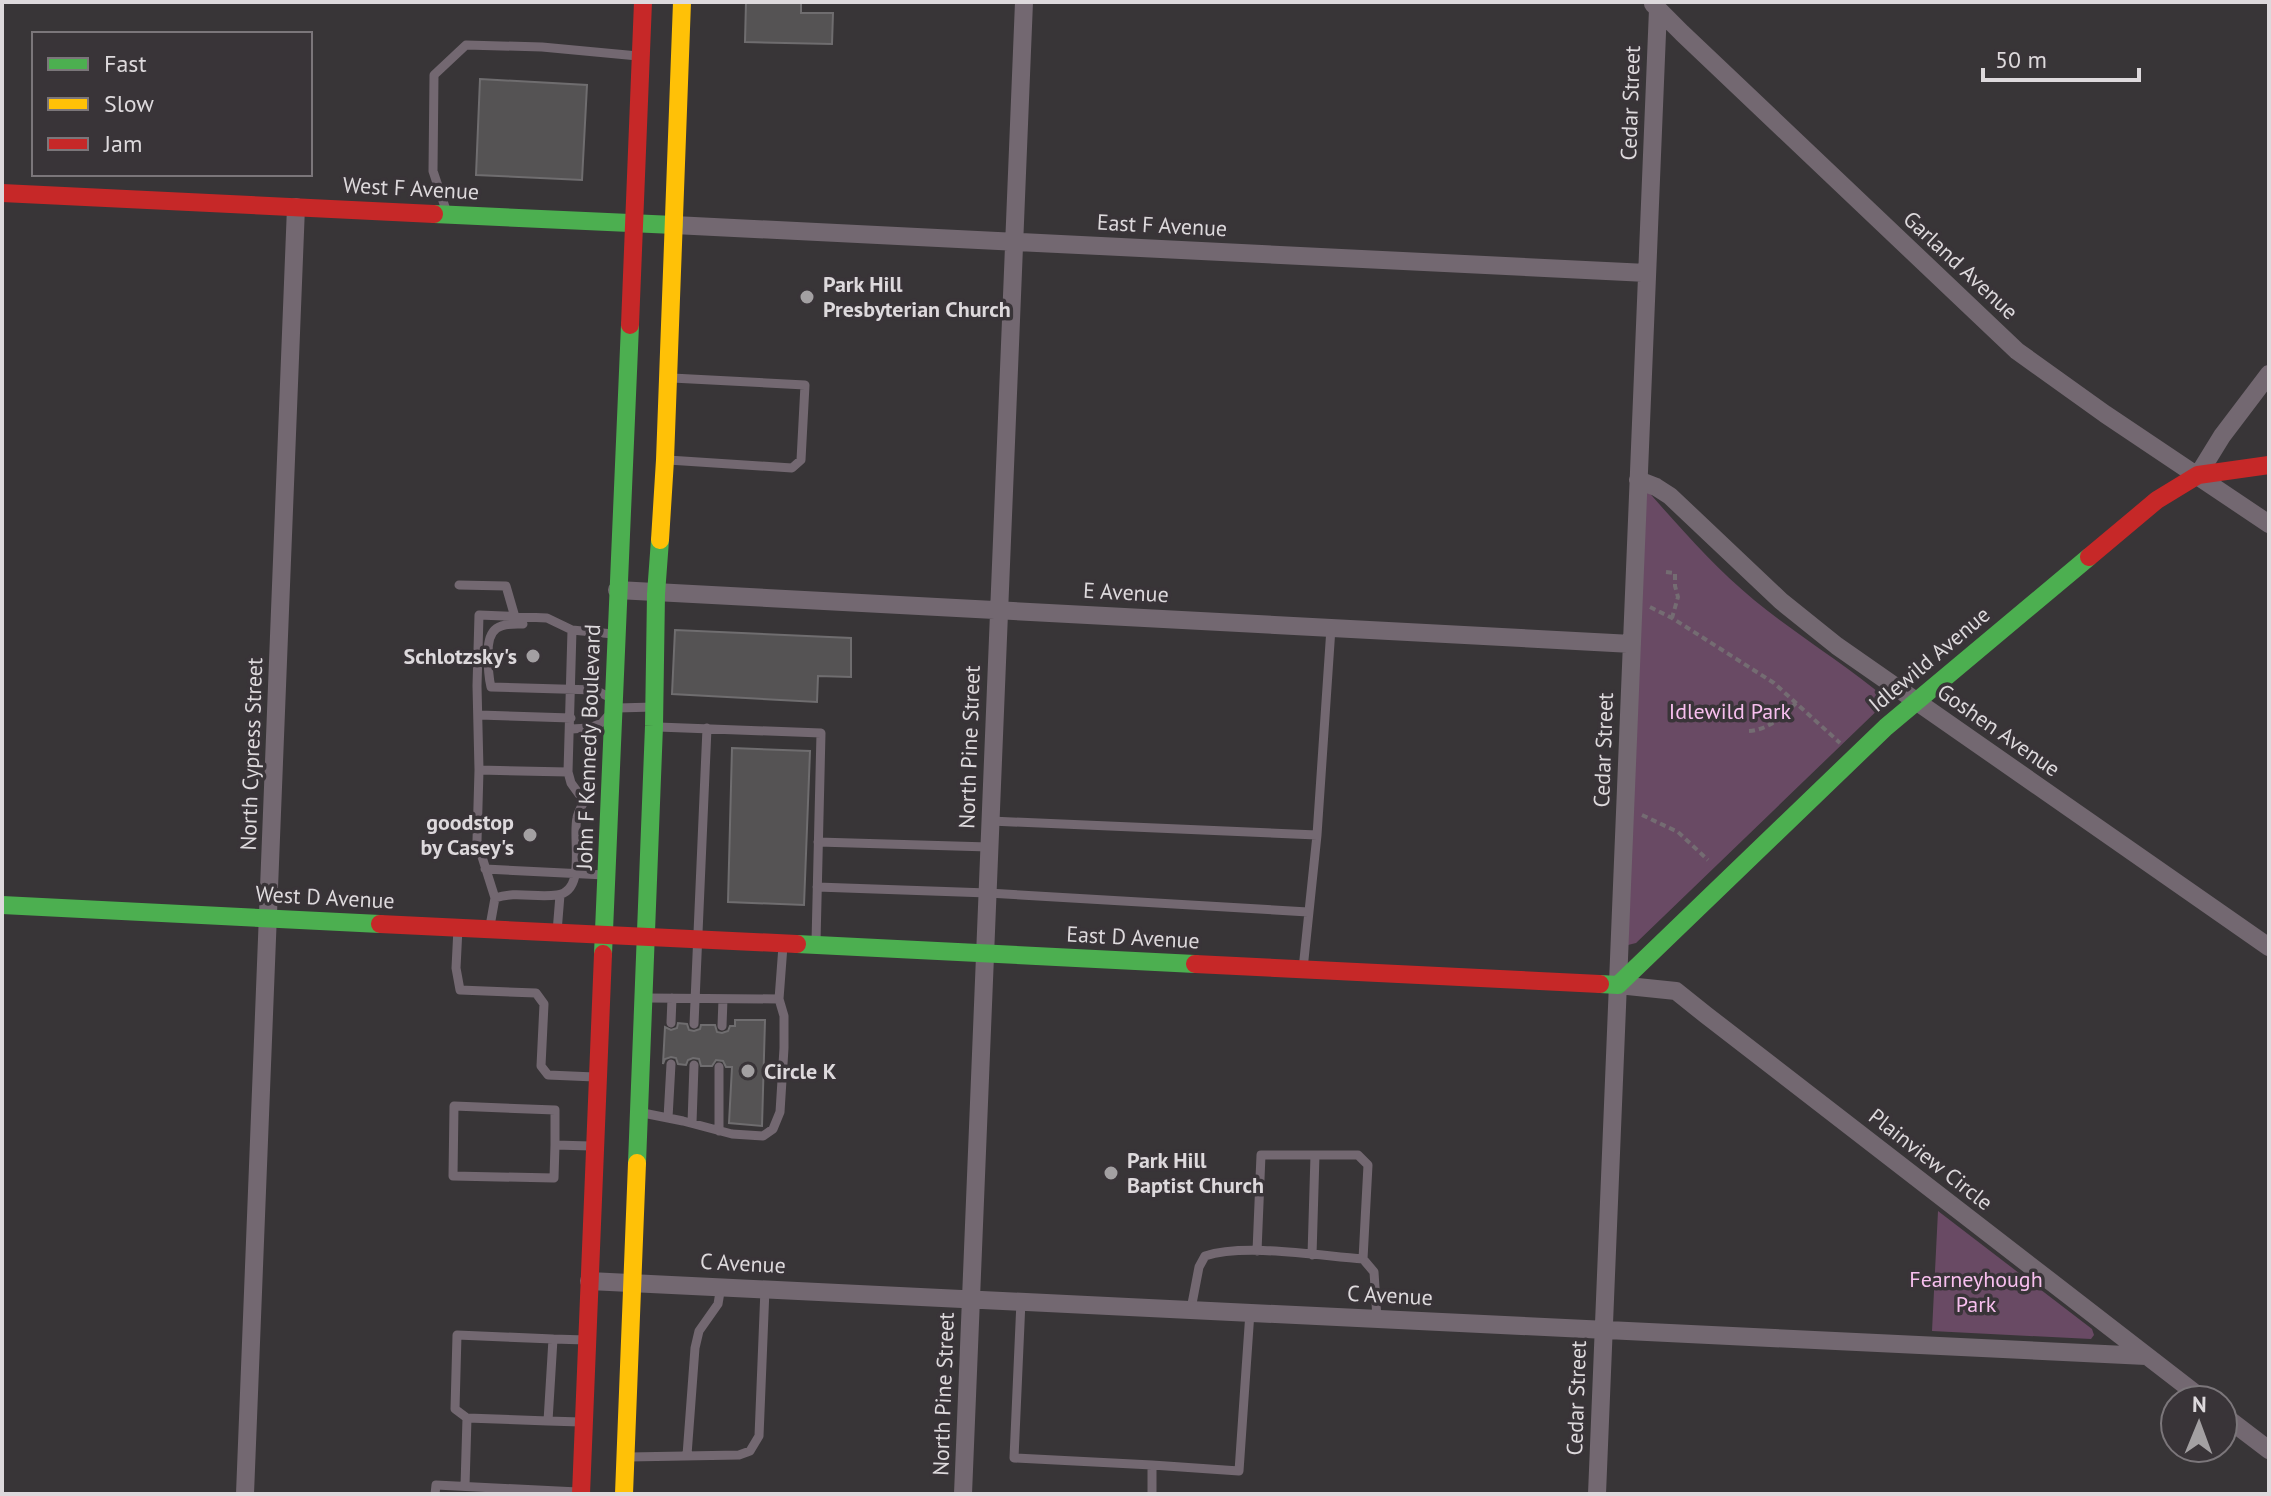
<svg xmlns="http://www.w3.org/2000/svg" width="2271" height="1496" viewBox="0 0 2271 1496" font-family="'PT Sans',sans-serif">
<rect width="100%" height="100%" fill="#383537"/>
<path fill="#694a64" d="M1638,480C1675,522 1711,564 1754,600C1797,635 1845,664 1888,700L1636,943L1628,945Z
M1938,1211L2092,1329L2094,1335L2091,1339L1932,1331Z"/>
<path fill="#555354" stroke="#6f6d6f" stroke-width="2" d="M746,2H801V13H833L832,44L745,42Z
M480,79L587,85L582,180L476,175Z
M675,630L851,638V677L818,676L817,702L672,694Z
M732,748L810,751L804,905L728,902Z
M735,1020H765L762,1126L729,1123L732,1067H726L723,1061L716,1060L712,1066H701L699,1059L693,1058L688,1060L686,1065L678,1064L676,1058L671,1057L665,1059L663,1064L665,1027L671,1030L677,1028L678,1023L687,1024L689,1030L694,1031L700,1029L701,1025H715L717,1032L722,1033L728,1031L730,1026H735Z"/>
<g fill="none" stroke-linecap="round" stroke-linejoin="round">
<path stroke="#746c72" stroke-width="4" stroke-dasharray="6 4" stroke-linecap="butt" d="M1666,572L1675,573V586L1678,597L1672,618
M1650,607L1672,618L1774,683L1840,743
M1749,731C1768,730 1783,716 1796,703
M1642,815L1678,832L1708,860"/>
<path stroke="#736871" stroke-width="9" d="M446,210L433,171L434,75L466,45L542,47L638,56
M668,460L792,468L801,460L805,385L672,378
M459,585L506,586L515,617
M523,624C499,623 488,627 488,653C488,665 488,675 491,687L595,690L609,697L610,701
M617,708L654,707
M479,715L571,718
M658,727L821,733L816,942
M570,729C583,728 599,729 607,717
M479,770L477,686L479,615L547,618L572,630
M991,821L1317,835
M818,842L989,847
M485,869L605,875
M817,887L988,893L1308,912
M495,898L477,841L479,770L568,772
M490,926L495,898C516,891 535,898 557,895C587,891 572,839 577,818C578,812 582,806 584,801L571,783L568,772L572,630L613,634
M458,928L456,968L460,990L536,993L544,1004L541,1066L548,1075L595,1077
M557,932L560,895
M1303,969L1317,835L1331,628
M647,998L779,999
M671,1023L672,998
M694,1024L707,728
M722,1026L723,999
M643,1113L683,1121L732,1134L763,1136L773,1129L780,1112L784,1048V1016L779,999L783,946
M668,1118L671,1064
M692,1123L694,1065
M719,1131V1067
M555,1145L554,1178L453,1176L454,1106L555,1110V1145L591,1146
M1257,1251L1261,1155H1358L1368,1165L1363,1259
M1312,1255L1315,1155
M1021,1301L1014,1458L1152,1465V1494
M1191,1309L1199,1267L1205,1256C1245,1243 1320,1256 1363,1259L1374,1272L1377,1318
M467,1418L455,1409L457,1335L553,1339
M548,1421L581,1422
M687,1455L695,1348L699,1331L718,1304L721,1286
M629,1457L739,1455L750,1451L759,1436L765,1289
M1152,1465L1239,1471L1250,1312
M465,1486L467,1418L548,1421L553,1339L586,1340
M435,1494L436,1485L578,1492"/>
<path stroke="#736871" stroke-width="18" d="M1653,4L1682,33L2017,351L2105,414L2269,524
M674,225L1647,273
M2198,475L2222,436L2269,374
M1638,480L1656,487L1670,496L1781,601L1837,646L2269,947
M617,590L1632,644
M1618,985L1676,991L1706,1015L2204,1400
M589,1281L2146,1356
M2223,1415L2269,1450
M245,1494L296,207
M963,1494L1024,2
M1597,1494L1658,9"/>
<path stroke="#4caf50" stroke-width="18" d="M434,214L674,225
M2,905L380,924
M797,944L1195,964
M603,954L630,325
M1600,984L1618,985L1886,727L2089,557
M637,1163L654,726L656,594L660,540"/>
<path stroke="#ffc107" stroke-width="18" d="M660,540L665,460L682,2
M624,1494L637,1163"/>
<path stroke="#c62828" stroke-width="18" d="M2,193L434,214
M630,325L643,2
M2089,557L2157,500L2198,475L2269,465
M380,924L797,944
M1195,964L1600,984
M581,1494L603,954"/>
</g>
<g fill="#a3a0a2" stroke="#393438" stroke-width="3">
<circle cx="807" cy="297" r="8"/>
<circle cx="533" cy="656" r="8"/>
<circle cx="530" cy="835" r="8"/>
<circle cx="748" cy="1071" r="8"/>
<circle cx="1111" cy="1173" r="8"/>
</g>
<g text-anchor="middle" stroke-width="7" stroke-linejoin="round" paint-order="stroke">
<g font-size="22" fill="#ddd9dc" stroke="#393438">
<text transform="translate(1630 103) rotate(-88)" y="8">Cedar Street</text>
<text transform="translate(411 188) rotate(3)" y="8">West F Avenue</text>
<text transform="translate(1162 225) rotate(3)" y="8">East F Avenue</text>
<text transform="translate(1961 265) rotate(43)" y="8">Garland Avenue</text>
<text transform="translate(1126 592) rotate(3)" y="8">E Avenue</text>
<text transform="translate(1929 659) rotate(-40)" y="8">Idlewild Avenue</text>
<text transform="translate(1999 730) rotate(35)" y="8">Goshen Avenue</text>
<text transform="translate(588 747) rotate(-88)" y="8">John F Kennedy Boulevard</text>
<text transform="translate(969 747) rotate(-88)" y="8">North Pine Street</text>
<text transform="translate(1603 750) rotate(-88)" y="8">Cedar Street</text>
<text transform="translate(251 754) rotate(-88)" y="8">North Cypress Street</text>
<text transform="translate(325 897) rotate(3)" y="8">West D Avenue</text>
<text transform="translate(1133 937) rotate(3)" y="8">East D Avenue</text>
<text transform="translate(1931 1159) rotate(38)" y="8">Plainview Circle</text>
<text transform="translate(743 1263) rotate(3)" y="8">C Avenue</text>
<text transform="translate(1390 1295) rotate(3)" y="8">C Avenue</text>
<text transform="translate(943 1394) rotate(-88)" y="8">North Pine Street</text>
<text transform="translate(1576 1398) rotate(-88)" y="8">Cedar Street</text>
</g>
<g font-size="22" font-weight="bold" fill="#ddd9dc" stroke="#393438" text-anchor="start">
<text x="823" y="292">Park Hill<tspan x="823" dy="25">Presbyterian Church</tspan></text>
<text x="517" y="664" text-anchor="end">Schlotzsky's</text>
<text x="514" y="830" text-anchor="end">goodstop<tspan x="514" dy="25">by Casey's</tspan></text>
<text x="764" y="1079">Circle K</text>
<text x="1127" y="1168">Park Hill<tspan x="1127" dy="25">Baptist Church</tspan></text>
</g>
<g font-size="22" fill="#f7bfee" stroke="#393438">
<text x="1730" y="719">Idlewild Park</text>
<text x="1976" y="1287">Fearneyhough<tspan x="1976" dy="25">Park</tspan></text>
</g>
</g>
<rect width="2271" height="1496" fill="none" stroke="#ddd9dc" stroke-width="8"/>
<rect x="32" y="32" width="280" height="144" fill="#393438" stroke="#7b767a" stroke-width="2"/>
<rect x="48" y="58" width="40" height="12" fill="#4caf50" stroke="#7b767a" stroke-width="2"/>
<text x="104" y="72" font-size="24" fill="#ddd9dc">Fast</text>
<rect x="48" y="98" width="40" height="12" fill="#ffc107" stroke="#7b767a" stroke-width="2"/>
<text x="104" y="112" font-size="24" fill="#ddd9dc">Slow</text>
<rect x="48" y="138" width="40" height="12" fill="#c62828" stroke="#7b767a" stroke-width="2"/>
<text x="104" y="152" font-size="24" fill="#ddd9dc">Jam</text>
<g transform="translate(2199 1424) rotate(1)"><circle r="38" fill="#393438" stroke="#7b767a" stroke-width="2"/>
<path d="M0-6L14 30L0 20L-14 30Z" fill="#a3a0a2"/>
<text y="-12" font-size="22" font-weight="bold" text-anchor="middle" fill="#ddd9dc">N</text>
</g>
<path d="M1983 68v12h156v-12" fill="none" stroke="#ddd9dc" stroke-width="4"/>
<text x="1995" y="68" font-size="24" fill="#ddd9dc" stroke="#393438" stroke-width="6" paint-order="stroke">50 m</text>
</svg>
